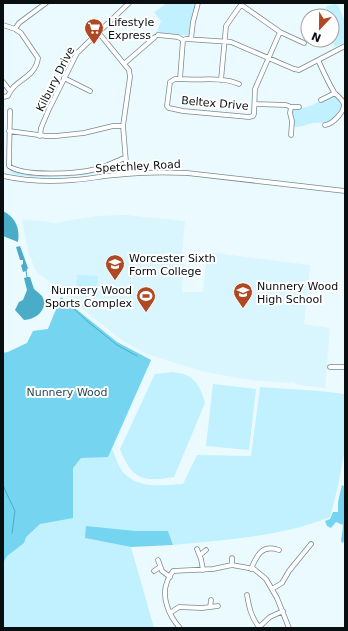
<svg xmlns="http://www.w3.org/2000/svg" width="348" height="631" viewBox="0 0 348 631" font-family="'DejaVu Sans',sans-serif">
<rect width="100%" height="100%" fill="#ebfaff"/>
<path fill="#d9f5fd" d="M125,215L185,221L182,251L184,260L182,292H203L207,252L310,265L304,324L330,328L325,388L298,385L292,381L290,383L254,380L238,378L201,371L147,354L130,345L116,336L36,271L29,254L22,220L44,221L53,223L98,216Z"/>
<path fill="#c1f0fe" d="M167,3H196L191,21L190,36L157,32L161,21L154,12Z
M335,4L338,5L345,22V42L335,47L332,42V16H324L327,6Z
M334,94C342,103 345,105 336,115C334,117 332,121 330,122C325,124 319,122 314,123C305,124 305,127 294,127C294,121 291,114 293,110L310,106Z
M119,162H121L124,165L121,170C84,175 49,181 12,174L10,171V170L14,171C49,175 87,179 119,162Z
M77,275L98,276L97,296L76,295Z
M61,297L117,342L151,360L112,449C115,455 118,465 122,471C138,490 162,485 183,484L197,455L251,456L260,387L320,391L345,394V449L338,486L330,517C280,537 225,540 173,545L168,531H135L85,538L131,547L154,628H3V353L8,352L27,343L33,331L48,329Z
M173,372C177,373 182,373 186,375C197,379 202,392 205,403L174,477C143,482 132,480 120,449L155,374Z
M213,384L256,389L249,450L206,446Z"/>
<path fill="#75d4f0" d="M61,297L117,342L151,360L108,457L81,458L73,468V518L40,524L26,537L24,543L7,556L3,563V353L8,352L27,343L33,331L48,329Z
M342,485L345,487V541L342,543L341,540L342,534L343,525L336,522L331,528L327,526L325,521L330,519L333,512H338V502Z
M86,526L135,531H168L173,545L131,547L85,538Z"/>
<path fill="#4aacc6" d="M3,211C16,218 20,228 18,242L3,236Z
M20,246L28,268L26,271L23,272L21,265L23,264V260H20L16,247Z
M27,277H30L34,289L42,296L45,303C42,314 35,319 24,320L15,310L19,302L23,300L27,290L24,278Z"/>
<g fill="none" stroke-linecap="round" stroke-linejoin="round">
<path stroke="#4aacc6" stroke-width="1" d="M26,270L27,277
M66,301L87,321L117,345L137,356
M3,484L5,490L15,511L12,533"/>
<defs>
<path id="minor" d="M3,25L15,29L21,33L38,58C36,78 13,80 8,96L3,97
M15,29L19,23L46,3
M98,32L129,70L130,77L123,126L127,174
M280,32L304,43
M158,35L178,37L183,40L186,39L231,42L294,69L299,70L345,46
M191,39L193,22L198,3
M183,40L180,79H175L170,82L167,106L169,108L183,111L249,117L253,116L254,114L255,89L280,32L243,6H240L226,26L221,80
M318,60C323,71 328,82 334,92C336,95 341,98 343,102C347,110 333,124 325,125
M125,63L155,37
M64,78L90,91
M180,79C200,81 221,76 239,84
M3,82L10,91
M321,100L335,93
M255,104L286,105L291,107L290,113L292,121L291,135
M291,107H299
M10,111L9,163V166C24,177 78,174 96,169C106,167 115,161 125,158
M9,131L46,136H56L84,133L113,126H123
M40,136L41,128L49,109L77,53L129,3
M3,176C26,181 49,182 73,180C88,179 102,176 116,175C140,172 163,172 187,173L345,191
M330,367H345
M197,549L201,559L203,570
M200,555L206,550
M232,558V565
M158,560L162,571L170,577
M251,569C257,555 262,544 279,550
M154,571L160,567
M272,589L282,583L289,571L311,544
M247,595C249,607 251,617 259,627
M210,607L211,600
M170,613L179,607L202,608L218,606
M180,628C169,616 161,597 167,582C168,578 171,574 173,571L213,569L232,565L254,569L266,579L277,598L289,628
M258,628L270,617L283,611"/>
</defs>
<use href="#minor" stroke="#798a8f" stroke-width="5.5"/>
<use href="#minor" stroke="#fff" stroke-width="4"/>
</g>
<defs>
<symbol id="supermarket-pin" viewBox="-11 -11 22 30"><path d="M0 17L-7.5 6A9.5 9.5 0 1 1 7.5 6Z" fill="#b04824" stroke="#fff"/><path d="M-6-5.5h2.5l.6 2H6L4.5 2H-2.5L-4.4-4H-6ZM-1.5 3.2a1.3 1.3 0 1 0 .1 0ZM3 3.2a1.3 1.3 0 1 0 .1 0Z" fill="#fff"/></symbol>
<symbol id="university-pin" viewBox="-11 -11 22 30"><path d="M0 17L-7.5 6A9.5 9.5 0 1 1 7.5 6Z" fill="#b04824" stroke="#fff"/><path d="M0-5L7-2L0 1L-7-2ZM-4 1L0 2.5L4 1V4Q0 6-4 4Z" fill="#fff"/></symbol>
<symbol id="school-pin" viewBox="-11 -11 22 30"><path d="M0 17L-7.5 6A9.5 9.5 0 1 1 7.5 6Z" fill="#b04824" stroke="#fff"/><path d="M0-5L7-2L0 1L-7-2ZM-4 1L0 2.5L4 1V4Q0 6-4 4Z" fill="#fff"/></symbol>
<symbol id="stadium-pin" viewBox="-11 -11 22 30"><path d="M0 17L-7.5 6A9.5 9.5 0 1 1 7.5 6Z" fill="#b04824" stroke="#fff"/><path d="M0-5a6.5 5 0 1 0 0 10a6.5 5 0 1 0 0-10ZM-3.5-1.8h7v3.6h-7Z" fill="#fff"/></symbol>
</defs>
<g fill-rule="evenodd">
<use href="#supermarket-pin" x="83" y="17" width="22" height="30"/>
<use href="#university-pin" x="104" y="253" width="22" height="30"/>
<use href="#school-pin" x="232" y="281" width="22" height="30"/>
<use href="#stadium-pin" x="135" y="285" width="22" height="30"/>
</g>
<g text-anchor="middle" stroke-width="4" stroke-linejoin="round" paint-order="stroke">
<g font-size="11" fill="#090f11" stroke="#fff" text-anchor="start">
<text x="108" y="26">Lifestyle<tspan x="108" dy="13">Express</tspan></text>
<text x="129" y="262">Worcester Sixth<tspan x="129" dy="13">Form College</tspan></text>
<text x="257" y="290">Nunnery Wood<tspan x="257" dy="13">High School</tspan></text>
<text x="132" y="294" text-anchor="end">Nunnery Wood<tspan x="132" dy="13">Sports Complex</tspan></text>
</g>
<g font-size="11" fill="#090f11" stroke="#fff">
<text transform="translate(55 79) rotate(-63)" y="4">Kilbury Drive</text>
<text transform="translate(215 103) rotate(5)" y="4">Beltex Drive</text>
<text transform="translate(138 166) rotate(-3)" y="4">Spetchley Road</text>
</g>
<g font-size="11" fill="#214c58" stroke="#fff">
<text x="67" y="396">Nunnery Wood</text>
</g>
</g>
<rect width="348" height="631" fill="none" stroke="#090f11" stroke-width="8"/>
<g transform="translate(320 28) rotate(202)"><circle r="19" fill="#ffffff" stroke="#9d9fa0"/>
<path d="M0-3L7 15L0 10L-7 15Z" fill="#b04824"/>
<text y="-6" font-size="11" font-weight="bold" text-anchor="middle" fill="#090f11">N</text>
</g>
</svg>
